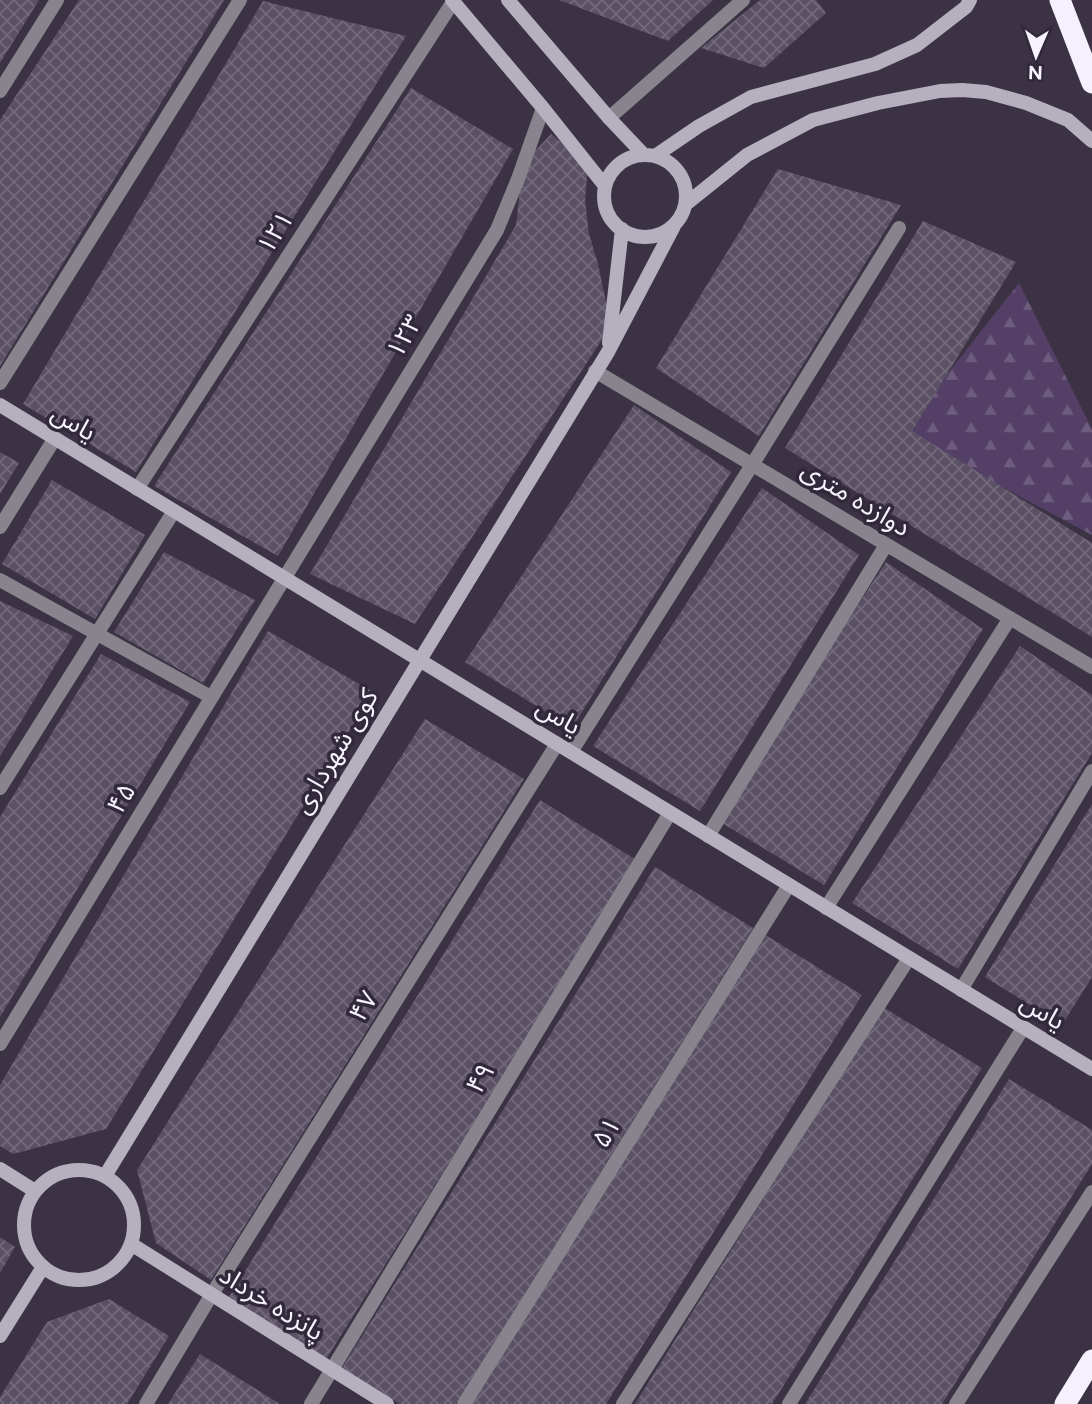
<svg xmlns="http://www.w3.org/2000/svg" width="1092" height="1404" viewBox="0 0 1092 1404" font-family="Figtree,'Noto Sans Arabic',sans-serif">
<defs>
<pattern id="forest-firs" width="22" height="20" patternUnits="userSpaceOnUse" patternTransform="scale(1.75)"><rect width="22" height="20" fill="#544066"/><path d="M5 1l3.5 6h-7zM16 11l3.5 6h-7z" fill="#6d5c7d"/></pattern>
<pattern id="building-cross-hatch" width="8" height="8" patternUnits="userSpaceOnUse" patternTransform="scale(1.75)"><rect width="8" height="8" fill="#5a5164"/><path d="M0 0l8 8M0 8l8-8" fill="none" stroke="#726a7b"/></pattern>
</defs>
<rect width="100%" height="100%" fill="#3b3344"/>
<path fill="url(#forest-firs)" d="M1019,283L1092,429V535L901,433Z"/>
<path fill="url(#building-cross-hatch)" d="M0,0H39L0,63Z
M79,0H224L0,366V120Z
M559,0H713L668,41Z
M760,0H816L826,13L764,68L701,48Z
M263,1L406,36L136,472L23,404Z
M411,88L513,149L278,556L154,486Z
M551,134L588,165L585,200L589,234L598,264L611,326L415,624L310,574L516,225L523,164Z
M778,169L901,205L759,436L656,368Z
M923,221L1016,262L912,431L1092,543V637L785,448Z
M634,405L731,472L572,728L465,662Z
M0,452L19,463L0,494Z
M52,480L145,535L95,619L2,564Z
M762,488L859,555L700,811L593,746Z
M164,552L255,600L203,683L114,632Z
M886,562L983,629L824,885L717,820Z
M0,601L73,636L0,756Z
M268,631L373,692L106,1129L13,1154L0,1146V1085Z
M1020,646L1092,695V753L958,969L852,903Z
M101,654L190,702L0,1017V817Z
M425,719L524,779L211,1280L156,1243L137,1170Z
M540,800L638,861L325,1361L227,1300Z
M1092,804V977L1062,1025L985,977Z
M655,867L753,928L456,1404H400L342,1368Z
M764,934L862,995L606,1404H470Z
M883,1007L982,1068L772,1404H635Z
M1009,1079L1092,1130V1164L942,1404H805Z
M0,1237L15,1247L0,1273Z
M109,1299L169,1336L127,1404H0V1397L47,1322Z
M200,1354L280,1404H168Z"/>
<g fill="none" stroke-linecap="round" stroke-linejoin="round">
<path stroke="#88848d" stroke-width="14" d="M0,91L57,0
M609,118L743,0
M595,371L1092,667
M0,383L240,0
M137,489L453,2
M0,527L55,438
M0,580L211,697
M571,752L752,465L899,228
M0,788L174,511
M708,836L886,545
M826,908L1010,618
M961,990L1092,771
M0,1044L497,230L518,179L543,108
M146,1404L212,1294L557,744
M311,1404L670,813
M464,1404L789,885
M623,1404L909,958
M789,1404L1023,1028
M956,1404L1092,1192"/>
<path stroke="#b6afbd" stroke-width="14" d="M452,0L543,108L605,186
M508,0L609,118L644,155
M604 196a41 41 0 1 1 82 0a41 41 0 1 1-82 0Z
M655,156L699,126L751,97L875,64L917,45L966,7L970,0
M686,204L747,155L813,120L878,103L940,91L962,90L986,92L1026,103L1068,120L1092,141
M609,343L622,229
M0,405L1092,1069
M0,1169L35,1191
M24 1225a55 55 0 1 1 110 0a55 55 0 1 1-110 0Z
M105,1176L608,352L674,226
M131,1244L387,1404
M0,1336L43,1267"/>
<path stroke="#f6f0fd" stroke-width="21" d="M1060,0L1092,83
M1065,1404L1092,1360"/>
</g>
<g text-anchor="middle" stroke-width="7" stroke-linejoin="round" paint-order="stroke">
<g font-size="26" fill="#f7f2fd" stroke="#31293a">
<text transform="translate(275 232) rotate(-57)" y="9">۱۲۱</text>
<text transform="translate(404 336) rotate(-59)" y="9">۱۲۳</text>
<text transform="translate(74 422) rotate(31)" y="9">یاس</text>
<text transform="translate(856 498) rotate(31)" y="9">دوازده متری</text>
<text transform="translate(559 716) rotate(31)" y="9">یاس</text>
<text transform="translate(335 751) rotate(-59)" y="9">کوی شهرداری</text>
<text transform="translate(121 798) rotate(-59)" y="9">۴۵</text>
<text transform="translate(363 1006) rotate(-58)" y="9">۴۷</text>
<text transform="translate(1043 1011) rotate(31)" y="9">یاس</text>
<text transform="translate(480 1078) rotate(-59)" y="9">۴۹</text>
<text transform="translate(606 1132) rotate(-58)" y="9">۵۱</text>
<text transform="translate(272 1303) rotate(32)" y="9">پانزده خرداد</text>
</g>
</g>
<g transform="translate(1036 56) rotate(182)" stroke="#31293a" stroke-width="5" paint-order="stroke">
<path d="M0-5L12 26L0 18L-12 26Z" fill="#f7f2fd"/>
<text y="-10" font-size="19" font-weight="bold" text-anchor="middle" fill="#f7f2fd">N</text>
</g>
</svg>
